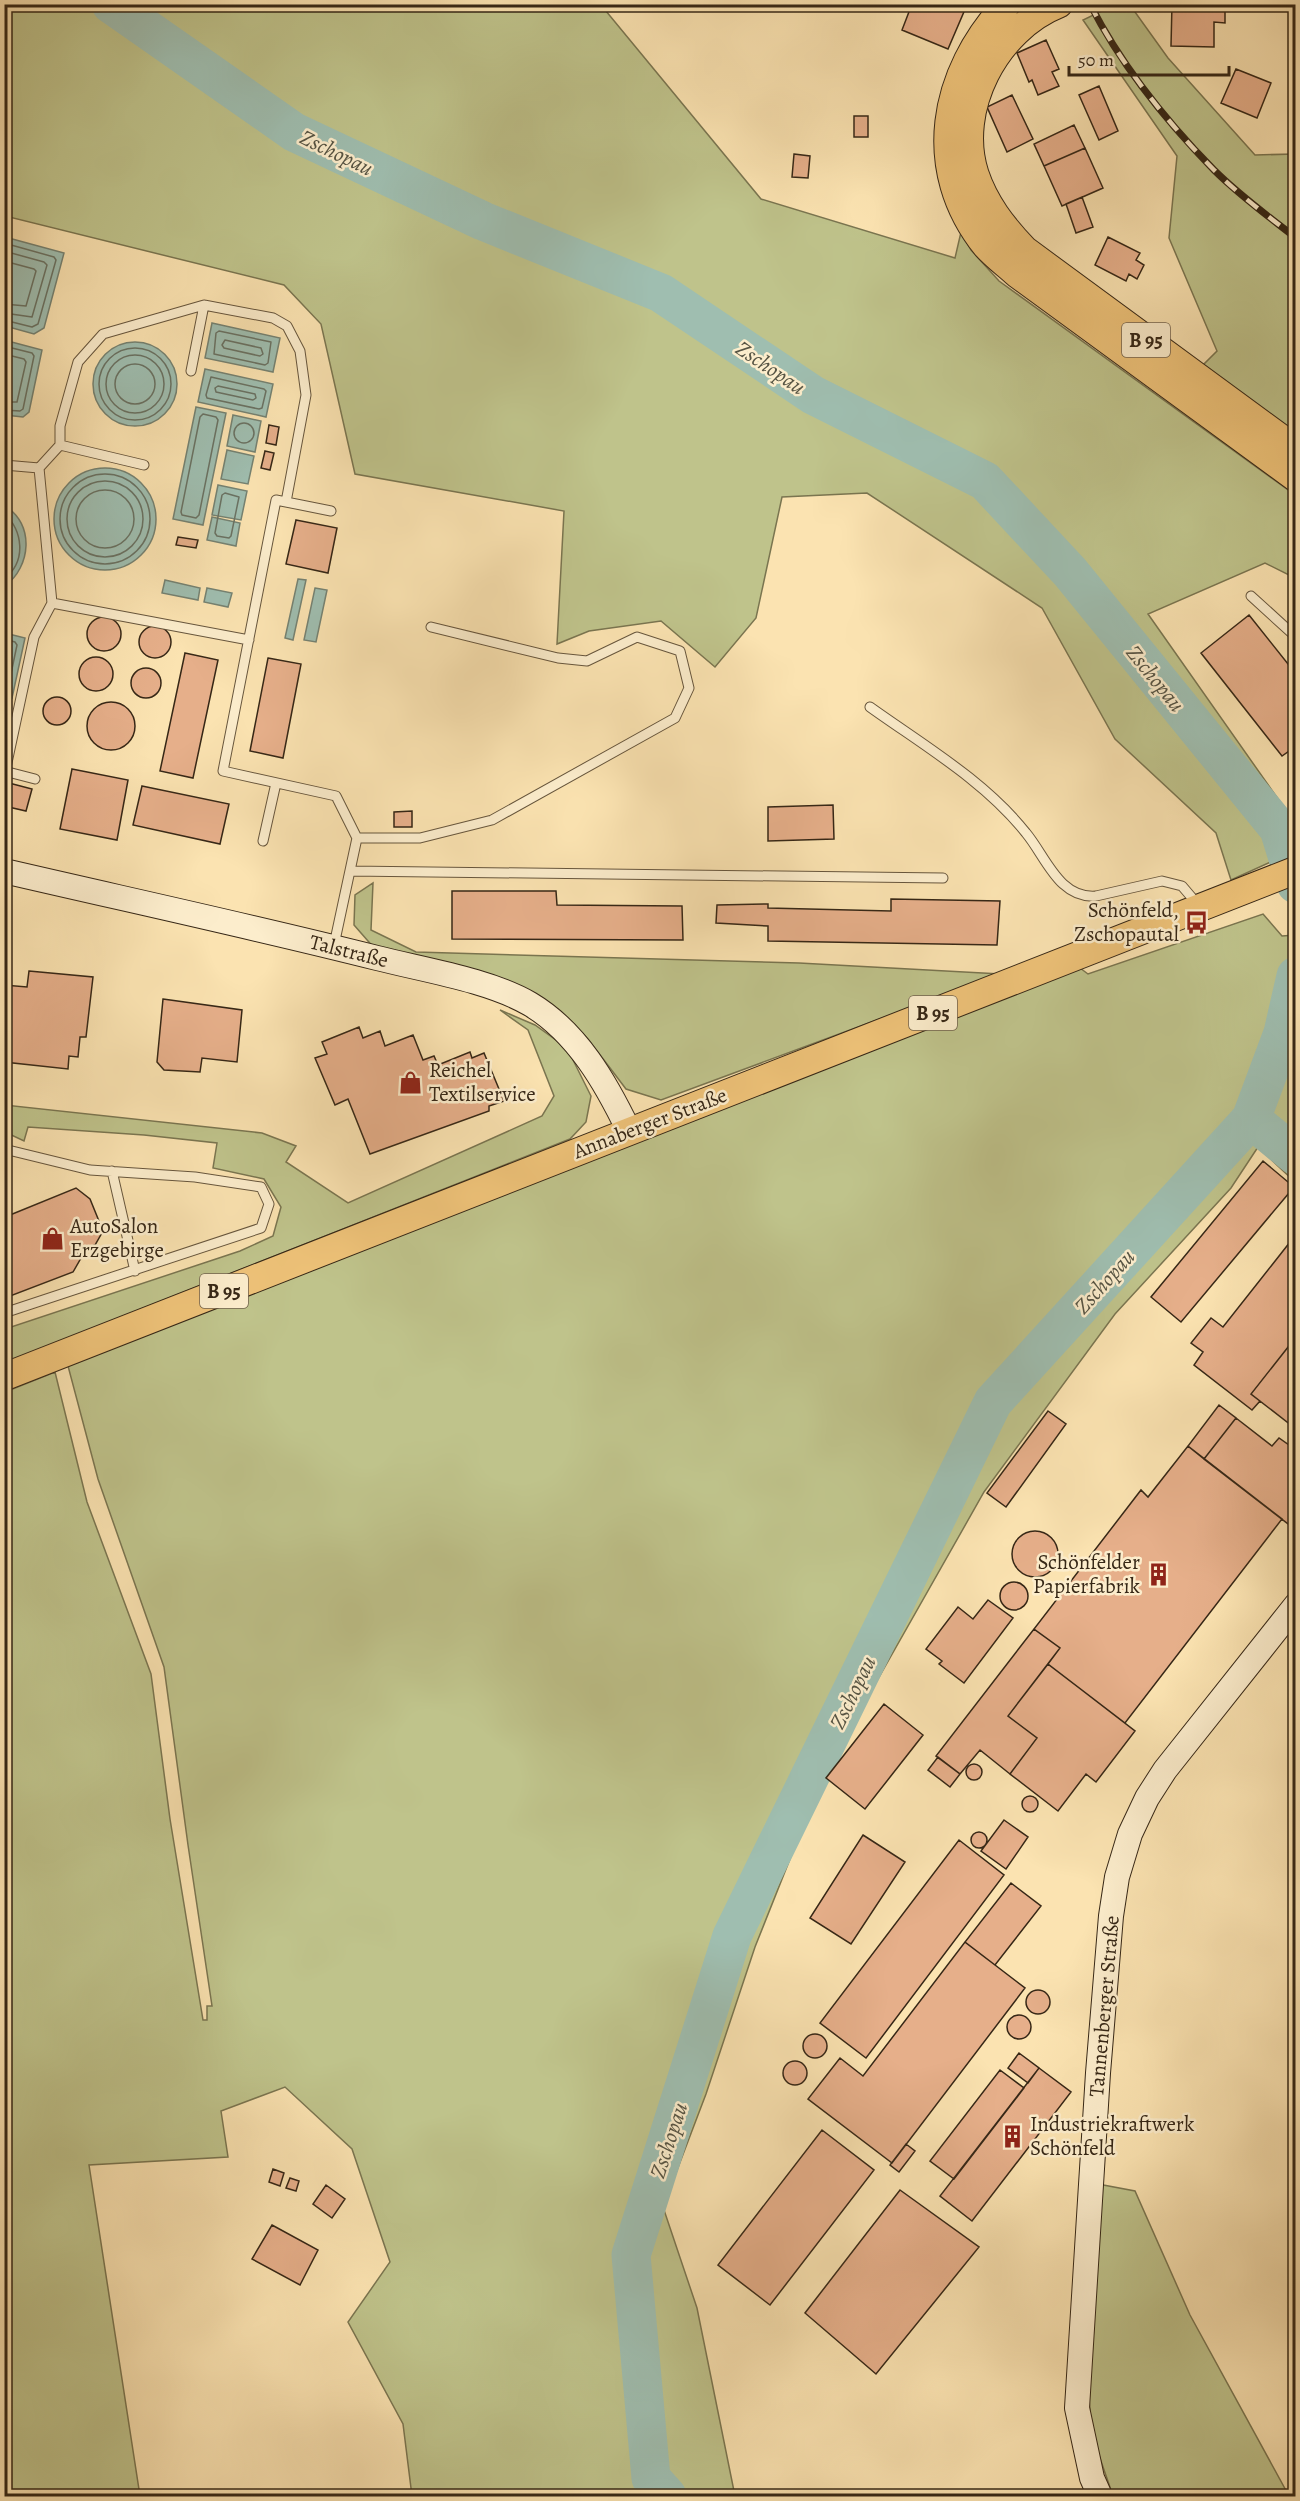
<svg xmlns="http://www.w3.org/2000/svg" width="1300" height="2501" viewBox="0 0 1300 2501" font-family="Alegreya,serif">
<rect width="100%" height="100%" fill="#fbe3b1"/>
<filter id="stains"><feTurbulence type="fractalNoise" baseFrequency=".00333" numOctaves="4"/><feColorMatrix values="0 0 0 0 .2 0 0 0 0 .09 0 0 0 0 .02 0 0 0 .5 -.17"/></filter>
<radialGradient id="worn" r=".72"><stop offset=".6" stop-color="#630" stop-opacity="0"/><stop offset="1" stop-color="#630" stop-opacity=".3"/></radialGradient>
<path fill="#bfc38b" stroke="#7a7550" stroke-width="1.5" d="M4,5H601L761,199L955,258L961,232L971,250L999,281L1295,495V578L1265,563L1148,614L1295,823V851L1231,880L1216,833L1115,739L1042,608L867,493L782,497L756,618L715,667L661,621L589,631L557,644L564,511L355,474L321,324L284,285L5,216Z
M1114,5H1130L1168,58L1255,155L1295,154V437L1201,367L1217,351L1169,238L1177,156L1083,20Z
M373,883L371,930L416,952L799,963L1001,974L661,1100L626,1089L588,1039L558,1009L498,978L375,949L354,925L355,895Z
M1263,914L1282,936L1295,935V1182L1258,1147L1231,1188L1115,1314L984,1492L823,1776L755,1947L706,2094L663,2207L697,2308L735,2496H412L403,2424L348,2322L390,2262L352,2149L285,2087L221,2111L228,2157L89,2165L140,2496H5V1392L55,1372L87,1502L151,1674L170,1819L203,2020H207V2006H212L188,1845L164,1667L98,1479L68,1366L1080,968L1088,974Z
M500,1010L535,1025L567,1048L591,1096L586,1122L570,1139L5,1363V1329L240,1251L273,1236L281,1207L264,1179L213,1168L217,1143L144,1135L28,1127L24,1141L5,1132V1105L262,1133L296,1146L286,1162L348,1203L542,1116L554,1096L528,1030Z
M1098,2184L1135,2191L1190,2315L1289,2496H1113L1092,2435L1086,2362Z"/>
<path fill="#9fbeb0" stroke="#758272" stroke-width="1.5" d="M5,237L64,253L44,328L34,334L5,326Z
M212,323L280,338L273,372L205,358Z
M4,340L42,350L29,412L23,417L5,415Z
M93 384a42 42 0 1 1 84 0a42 42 0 1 1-84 0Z
M205,369L273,384L266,417L198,402Z
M196,407L226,413L203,525L173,519Z
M233,415L261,421L255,452L227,446Z
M227,450L254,456L248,484L221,479Z
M54 519a51 51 0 1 1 102 0a51 51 0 1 1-102 0Z
M218,485L247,491L241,520L212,515Z
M5,506C35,524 31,567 5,586Z
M212,517L240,523L236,546L207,540Z
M298,579L306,580L293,640L285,638Z
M165,580L200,588L198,600L162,593Z
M207,588L232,593L228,607L204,602Z
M315,588L327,590L316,642L304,640Z
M5,633L25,638L12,698L5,696Z"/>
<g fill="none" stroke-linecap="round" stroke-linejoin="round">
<path stroke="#6a7263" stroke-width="1.5" d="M4,243L54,257L56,260L38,324L32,327L4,320
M4,251L44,262L47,265L32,317L4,313
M4,261L34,269L36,271L26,306L4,304
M219,331L271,342L268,363L265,365L214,354L216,333Z
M225,340L261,348L263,354L260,356L224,348L222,345Z
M4,346L32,353L34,356L23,409L20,411L4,410
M99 384a36 36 0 1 1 72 0a36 36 0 1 1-72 0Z
M4,354L24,359L26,362L17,402H4
M106 384a29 29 0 1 1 58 0a29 29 0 1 1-58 0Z
M115 384a20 20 0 1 1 40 0a20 20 0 1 1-40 0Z
M211,377L264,389L266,391L262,408L259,409L207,398L206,395Z
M218,386L255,394L256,398L253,400L216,392L215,388Z
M203,414L216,417L218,420L199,515L196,518L182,515L181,512L200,417Z
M234 433a10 10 0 1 1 20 0a10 10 0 1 1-20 0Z
M60 519a45 45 0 1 1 90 0a45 45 0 1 1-90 0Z
M67 519a38 38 0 1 1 76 0a38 38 0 1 1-76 0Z
M76 519a29 29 0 1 1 58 0a29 29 0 1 1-58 0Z
M225,493L239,497L231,536L229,538L217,536L215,533L222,495Z
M4,513C23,531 27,561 4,579
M4,639L15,642L17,645L8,688L4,690"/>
<path stroke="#9fbeb0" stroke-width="39" d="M111,4L294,132L483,221L661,293L813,395L985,481L1070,572L1279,829L1296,884
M1251,1119L1296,1156
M667,2496L651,2478L631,2255L732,1936L993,1402L1251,1119L1283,1033L1296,976"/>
</g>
<path fill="#e6af8a" stroke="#362716" stroke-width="1.5" d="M912,4H960L966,7L948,49L902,30Z
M1172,4H1225V23L1214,22V47L1171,46Z
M1046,40L1059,69L1052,72L1059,86L1038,95L1032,80L1029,82L1017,53Z
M1236,69L1271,83L1257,118L1221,103Z
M1099,86L1118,131L1099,140L1079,95Z
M1012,95L1033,139L1007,152L987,107Z
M854,116H868V137H854Z
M1074,125L1085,148L1044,166L1034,144Z
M1085,148L1103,188L1062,206L1044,166Z
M794,154L810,156L808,178L792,177Z
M1082,197L1093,227L1076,233L1066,204Z
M1108,237L1140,253L1136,260L1144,265L1137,279L1129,274L1126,281L1095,265Z
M269,425L279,427L276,445L266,443Z
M265,451L274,453L270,470L261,468Z
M296,520L337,528L328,573L286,564Z
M178,537L198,540L196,548L176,545Z
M1249,615L1296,674V746L1282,756L1201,653Z
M87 634a17 17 0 1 1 34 0a17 17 0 1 1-34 0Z
M139 642a16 16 0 1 1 32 0a16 16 0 1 1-32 0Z
M185,653L218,660L193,778L160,771Z
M79 674a17 17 0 1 1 34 0a17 17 0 1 1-34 0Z
M268,658L301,664L283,758L250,751Z
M131 683a15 15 0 1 1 30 0a15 15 0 1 1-30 0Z
M43 711a14 14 0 1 1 28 0a14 14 0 1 1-28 0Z
M87 726a24 24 0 1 1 48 0a24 24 0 1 1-48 0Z
M72,769L128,780L117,840L60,829Z
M9,783L32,789L26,811L4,806Z
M142,786L229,804L220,844L133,825Z
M833,805L834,839L768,841V807Z
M412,811V827H394V812Z
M452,891H556L557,905L682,906L683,940L452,939Z
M891,899L1000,901L997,945L768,941V926L716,923L717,905L768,904V908L891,911Z
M29,971L93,977L86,1037H80L78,1057L69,1056L68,1069L4,1062V985L27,987Z
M163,999L242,1010L237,1062L202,1058L200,1072L164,1070L157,1062Z
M359,1027L363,1038L380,1031L385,1046L413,1035L423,1060L434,1056L438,1065L470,1052L472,1058L484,1053L504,1101L489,1106V1111L370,1154L348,1099L335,1105L315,1058L327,1054L322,1042Z
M1263,1161L1294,1187L1181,1322L1151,1297Z
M76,1188L90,1199L103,1231L95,1245L76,1251L81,1258L73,1272L5,1298L4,1262L10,1260L4,1245V1203L10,1215Z
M1294,1237L1296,1238V1337L1251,1394L1260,1401L1252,1410L1194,1365L1203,1352L1191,1343L1211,1318L1223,1327Z
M1296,1337V1429L1251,1394Z
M1219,1405L1236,1418L1204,1459L1188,1446Z
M1048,1411L1066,1424L1006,1507L987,1493Z
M1236,1418L1272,1446L1279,1438L1296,1450L1290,1460L1296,1464V1523L1292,1527L1204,1459Z
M1188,1446L1282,1519L1125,1723L1048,1664L1060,1648L1034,1629L1141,1490L1148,1497Z
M1012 1554a23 23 0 1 1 46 0a23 23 0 1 1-46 0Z
M1000 1596a14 14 0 1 1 28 0a14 14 0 1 1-28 0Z
M988,1600L1013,1618L964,1683L939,1664L942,1661L926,1649L958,1607L973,1619Z
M1034,1629L1060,1648L1008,1716L1037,1738L1010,1774L980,1750L960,1774L936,1756Z
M1048,1664L1135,1731L1096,1782L1086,1774L1058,1811L1010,1774L1037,1738L1008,1716Z
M884,1704L923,1735L865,1809L826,1778Z
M938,1757L960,1774L950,1787L928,1770Z
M966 1772a8 8 0 1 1 16 0a8 8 0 1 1-16 0Z
M1022 1804a8 8 0 1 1 16 0a8 8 0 1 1-16 0Z
M1004,1820L1028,1837L1006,1869L981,1851Z
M971 1840a8 8 0 1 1 16 0a8 8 0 1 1-16 0Z
M863,1835L905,1862L851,1944L810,1918Z
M959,1840L1004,1875L866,2058L820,2023Z
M1011,1883L1041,1906L995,1965L965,1942Z
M965,1942L1025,1988L892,2163L808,2099L840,2058L863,2076Z
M1026 2002a12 12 0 1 1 24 0a12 12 0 1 1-24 0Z
M1007 2027a12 12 0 1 1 24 0a12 12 0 1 1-24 0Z
M803 2046a12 12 0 1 1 24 0a12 12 0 1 1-24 0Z
M1019,2053L1039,2068L1028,2083L1008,2068Z
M783 2073a12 12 0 1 1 24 0a12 12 0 1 1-24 0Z
M1039,2068L1071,2092L972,2221L940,2196Z
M1000,2070L1024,2088L954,2179L930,2161Z
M822,2130L874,2170L770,2305L718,2265Z
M906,2144L915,2151L899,2172L890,2165Z
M273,2169L284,2173L280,2186L269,2182Z
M290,2178L299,2181L296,2191L286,2188Z
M326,2185L345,2199L332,2218L313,2204Z
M900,2190L979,2247L876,2374L805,2313Z
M272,2225L318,2250L300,2285L252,2259Z"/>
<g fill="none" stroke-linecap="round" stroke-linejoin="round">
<defs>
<path id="service" d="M191,371L204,305
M60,445L144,465
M4,465L39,468
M331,511L276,500L223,771L336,796L357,838L334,945
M1251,596L1296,637
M52,603L249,640
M870,707C923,745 985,781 1026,833C1046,857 1059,899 1096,896L1162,881L1182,886L1199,906
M4,771L35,779
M5,772L34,637L52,603L39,468L60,445V426L78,362L103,334L204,305L273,318L287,326L300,351L306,395L286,502
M357,838H420L492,820L675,718L689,688L680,651L637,637L587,661L558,658L431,627
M263,841L276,783
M351,871L943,878
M4,1149L90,1170L195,1177L261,1187L269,1204L261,1228L4,1313
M112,1171L135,1271"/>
<path id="secondary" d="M4,871C129,900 254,927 377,958C424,970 489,980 530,1004C577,1032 606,1083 629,1131
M1100,2496L1092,2478L1077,2408L1098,2073L1111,1916L1117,1877L1130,1834L1147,1798L1165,1770L1296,1605"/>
<path id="primary" d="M1007,4C942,73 924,169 986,246C995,256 1007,265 1017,274L1296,478
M1059,4C996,29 954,109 975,174C985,204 1003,227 1025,250L1296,449
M4,1377L1296,870"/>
</defs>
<use href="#service" stroke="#67563d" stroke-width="11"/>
<use href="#secondary" stroke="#362716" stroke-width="26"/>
<use href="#primary" stroke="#362716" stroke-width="29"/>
<use href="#service" stroke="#fcedcc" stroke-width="9"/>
<use href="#secondary" stroke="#fcedcc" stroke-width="24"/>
<use href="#primary" stroke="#eec278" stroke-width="27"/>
<defs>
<path id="rail" d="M1090,4C1121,65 1167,122 1214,170C1239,195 1268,216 1296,238"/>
</defs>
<use href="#rail" stroke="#362716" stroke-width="7"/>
<use href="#rail" stroke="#fcedcc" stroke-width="4.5" stroke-dasharray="14" stroke-linecap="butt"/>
</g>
<defs>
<symbol id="bus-bare" viewBox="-9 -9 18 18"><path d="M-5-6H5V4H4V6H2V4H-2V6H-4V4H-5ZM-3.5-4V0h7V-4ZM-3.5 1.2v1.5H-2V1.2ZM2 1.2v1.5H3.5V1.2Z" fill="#8f2418" stroke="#fcedcc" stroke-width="2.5" paint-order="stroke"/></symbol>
<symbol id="shop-bare" viewBox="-9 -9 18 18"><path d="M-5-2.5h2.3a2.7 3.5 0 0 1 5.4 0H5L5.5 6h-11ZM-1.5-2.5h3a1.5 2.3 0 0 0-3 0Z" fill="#8f2418" stroke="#fcedcc" stroke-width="2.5" paint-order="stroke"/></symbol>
<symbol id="building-bare" viewBox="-9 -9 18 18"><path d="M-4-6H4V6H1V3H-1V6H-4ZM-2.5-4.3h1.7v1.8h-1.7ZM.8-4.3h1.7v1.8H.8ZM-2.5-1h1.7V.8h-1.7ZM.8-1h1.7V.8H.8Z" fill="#8f2418" stroke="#fcedcc" stroke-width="2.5" paint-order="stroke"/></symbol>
</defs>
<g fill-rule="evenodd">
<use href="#bus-bare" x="1180" y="906" width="33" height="33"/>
<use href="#shop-bare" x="394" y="1066" width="33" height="33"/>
<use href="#shop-bare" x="36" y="1222" width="33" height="33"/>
<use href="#building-bare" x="1142" y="1558" width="33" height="33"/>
<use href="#building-bare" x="996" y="2120" width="33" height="33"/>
</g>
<g text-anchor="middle" stroke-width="5" stroke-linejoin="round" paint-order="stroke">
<g fill="#fcedcc" stroke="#71624d" stroke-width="1.5">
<rect x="1122" y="323" width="48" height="34" rx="4.5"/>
<rect x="909" y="996" width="48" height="34" rx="4.5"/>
<rect x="200" y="1274" width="48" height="34" rx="4.5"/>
</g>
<g font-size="20" font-weight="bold" fill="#362716">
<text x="1146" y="347">B 95</text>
<text x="933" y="1020">B 95</text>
<text x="224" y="1298">B 95</text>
</g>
<g font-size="21" fill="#362716" stroke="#fcedcc" text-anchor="start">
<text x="1179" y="917" text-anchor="end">Schönfeld,<tspan x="1179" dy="24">Zschopautal</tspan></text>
<text x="429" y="1077">Reichel<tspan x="429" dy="24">Textilservice</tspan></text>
<text x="70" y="1233">AutoSalon<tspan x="70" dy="24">Erzgebirge</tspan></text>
<text x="1140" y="1569" text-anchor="end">Schönfelder<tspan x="1140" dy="24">Papierfabrik</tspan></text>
<text x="1030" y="2131">Industriekraftwerk<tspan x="1030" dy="24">Schönfeld</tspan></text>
</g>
<g font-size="21" fill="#362716" stroke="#fcedcc">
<text transform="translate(349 951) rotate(14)" y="7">Talstraße</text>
<text transform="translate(650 1123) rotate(-21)" y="7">Annaberger Straße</text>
<text transform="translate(1104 2006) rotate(-85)" y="7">Tannenberger Straße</text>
</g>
<g font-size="22" font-style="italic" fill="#565444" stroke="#fcedcc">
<text transform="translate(337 152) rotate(26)" y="8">Zschopau</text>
<text transform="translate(771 367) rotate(34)" y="8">Zschopau</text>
<text transform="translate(1156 678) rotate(51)" y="8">Zschopau</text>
<text transform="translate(1104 1281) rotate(-48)" y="8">Zschopau</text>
<text transform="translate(852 1692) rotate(-64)" y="8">Zschopau</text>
<text transform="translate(668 2140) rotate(-72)" y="8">Zschopau</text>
</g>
</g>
<rect width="1300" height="2501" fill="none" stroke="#fbe3b1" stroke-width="24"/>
<rect x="6" y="6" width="1288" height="2489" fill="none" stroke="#362716" stroke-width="3"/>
<rect x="12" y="12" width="1276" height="2477" fill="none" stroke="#362716" stroke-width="1.5"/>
<path d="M1069 66v9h160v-9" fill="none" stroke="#362716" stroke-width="3"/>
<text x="1078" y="66" font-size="18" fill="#362716" stroke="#fcedcc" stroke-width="4.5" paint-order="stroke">50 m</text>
<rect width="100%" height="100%" filter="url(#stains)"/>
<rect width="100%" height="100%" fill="url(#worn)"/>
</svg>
